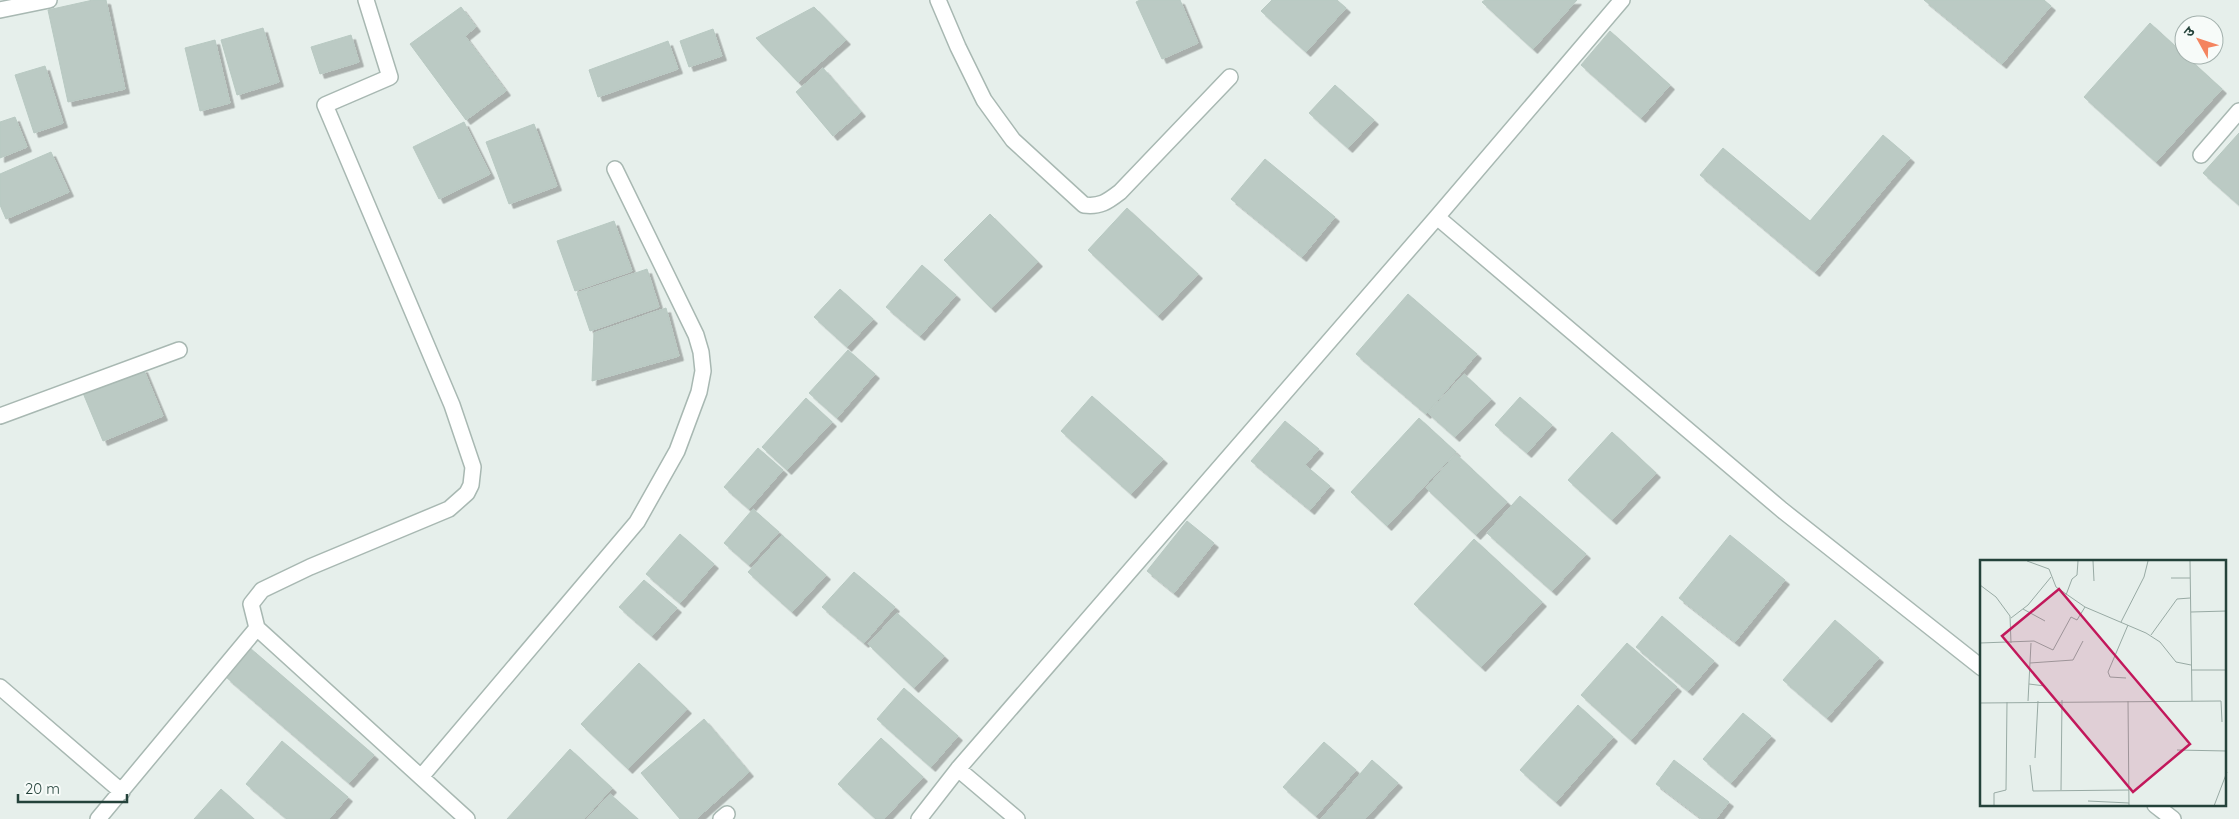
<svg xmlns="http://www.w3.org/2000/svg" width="2239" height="819" viewBox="0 0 2239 819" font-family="Quicksand,'Noto Sans Devanagari',sans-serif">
<defs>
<filter id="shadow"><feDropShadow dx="4.5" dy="4.5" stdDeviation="0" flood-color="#0004"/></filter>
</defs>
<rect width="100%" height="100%" fill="#e6efeb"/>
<path fill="#bbcac4" stroke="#b8c9c2" filter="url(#shadow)" d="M93,0H106L125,89L68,102L48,10Z
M1140,0H1180L1198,43L1162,59L1136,2Z
M1272,0H1337L1346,8L1306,52L1261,11Z
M1485,0H1577L1533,49L1482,2Z
M1924,0H2044L2051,6L2002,64Z
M461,7L476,27L465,36L506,91L466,120L410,44Z
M814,7L846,40L798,82L756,38Z
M2150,23L2222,89L2156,162L2084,97Z
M263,28L279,82L237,95L221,40Z
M713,29L722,56L689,67L680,41Z
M1610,31L1670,85L1641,118L1581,65Z
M351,35L359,62L320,74L311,47Z
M215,40L230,103L200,111L185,48Z
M668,41L678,69L598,97L589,70Z
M45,66L63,123L34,133L15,75Z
M823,68L861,112L833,136L796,92Z
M1335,85L1374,120L1348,148L1309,113Z
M15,117L27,147L0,158V122Z
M464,122L490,174L439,199L413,147Z
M534,124L557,186L509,204L486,142Z
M2239,133V205L2203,173Z
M1883,135L1910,158L1815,272L1700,175L1723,148L1810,221Z
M51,152L69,192L6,219L0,205V174Z
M1265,159L1335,217L1302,257L1231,199Z
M1127,208L1198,274L1158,316L1088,250Z
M990,214L1038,262L991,308L944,260Z
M614,221L632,271L575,291L557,241Z
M922,265L956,295L920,336L886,307Z
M647,269L659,307L590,331L577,293Z
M840,289L873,319L847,347L814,317Z
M1408,294L1477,354L1426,414L1356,354Z
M666,308L679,356L592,381L594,333Z
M848,350L875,374L837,418L809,393Z
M143,368L163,416L103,441L83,393Z
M1464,374L1491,399L1455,437L1428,413Z
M1092,396L1163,459L1131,494L1061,431Z
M1520,397L1552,425L1527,453L1495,425Z
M806,398L832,422L787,470L762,447Z
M1419,418L1456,452L1387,526L1351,492Z
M1285,421L1319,449L1305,465L1330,486L1310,510L1251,461Z
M1612,432L1656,473L1612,520L1568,480Z
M758,448L783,470L749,509L724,487Z
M1456,454L1507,502L1476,535L1426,488Z
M1520,496L1586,554L1552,591L1487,533Z
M753,509L779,532L749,565L724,543Z
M1187,521L1214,543L1174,593L1147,571Z
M680,534L714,564L680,603L646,574Z
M782,535L826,575L792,612L748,572Z
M1730,535L1785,580L1735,642L1679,598Z
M1474,539L1542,602L1481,667L1414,604Z
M854,572L895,607L864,643L822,607Z
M644,580L677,608L652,636L619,607Z
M897,613L944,656L914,688L868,644Z
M1662,616L1714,661L1688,691L1636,647Z
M1835,620L1879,658L1827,718L1783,680Z
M1627,643L1677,687L1631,740L1581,695Z
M250,648L374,755L349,783L226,677Z
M639,663L687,709L628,769L581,724Z
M904,688L958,736L931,767L877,719Z
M1578,705L1613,737L1556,802L1520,770Z
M1743,713L1771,736L1731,783L1703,759Z
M704,719L749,772L696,819H680L641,773Z
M881,738L923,777L884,819H876L838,784Z
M282,741L348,797L329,819H287L246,784Z
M1324,742L1356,770L1316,816L1283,787Z
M570,749L612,788L584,819H507Z
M1372,760L1398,783L1365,819H1321Z
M1674,760L1729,802L1716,819H1702L1656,784Z
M221,789L254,819H194Z
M610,794L638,819H587Z"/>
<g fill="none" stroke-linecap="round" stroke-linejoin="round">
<defs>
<path id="street" d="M366,0L390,77L325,105L452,405L473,467L471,485L467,493L449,509L310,567L262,590L251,604L257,628L467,819
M938,0L958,47L984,100L997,118L1013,140L1084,205C1100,207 1107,202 1120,192L1230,77
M0,10L49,0
M2201,155L2239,111
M1437,217L1782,510L1982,668
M0,416L179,350
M0,687L122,792
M958,769L1017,819
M421,777L637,522L677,451L699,392L703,371L701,352L696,335L615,169
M2155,805L2173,819
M98,819L257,628
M721,819L727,814
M919,819L958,769L1437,217L1622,0"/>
</defs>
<use href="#street" stroke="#a8b8b2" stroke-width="18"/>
<use href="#street" stroke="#fff" stroke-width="15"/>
</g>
<g transform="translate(1980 560)">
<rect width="246" height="246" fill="#e6efeb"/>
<path fill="none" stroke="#98aaa4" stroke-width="1" d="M47,1L69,9L76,27L105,47L166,73L180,82L196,102L211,105M113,1L114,21M210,1L212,141M191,18H210M0,25L16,37L30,56L31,83M86,35L92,19L97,15L98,1M43,49L65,61M211,52L247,51M31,58L48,45L71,17M141,62L164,17L168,1M171,75L197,39L210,38M0,83L54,81L73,90L91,57L97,60L105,47M50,103L93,100L103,81M211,110H247M146,118L130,117L128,112L148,65M49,124L65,126M48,141L51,83M148,141L149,246M0,143L241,141L242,162M197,190L247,191M55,198L58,141M50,205L53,231L149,230M81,230L82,140M108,241L149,243M14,246V233L26,230L27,142M234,246L247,212"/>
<path fill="#c2185b" fill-opacity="0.15" stroke="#c2185b" stroke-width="2.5" d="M79,29L210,184L153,232L22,76Z"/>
<rect width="246" height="246" fill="none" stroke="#24423a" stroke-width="2.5"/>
</g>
<g transform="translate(2199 40) rotate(310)"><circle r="24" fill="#f7fbf9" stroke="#a3b1ad"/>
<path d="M0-4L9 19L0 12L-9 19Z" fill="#f4845f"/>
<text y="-8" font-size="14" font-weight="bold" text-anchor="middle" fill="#24423a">उ</text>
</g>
<path d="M18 794v8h109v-8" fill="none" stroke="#24423a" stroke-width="2.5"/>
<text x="25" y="794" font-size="15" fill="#24423a" stroke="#f7fbf9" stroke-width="4" paint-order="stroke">20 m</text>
</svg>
